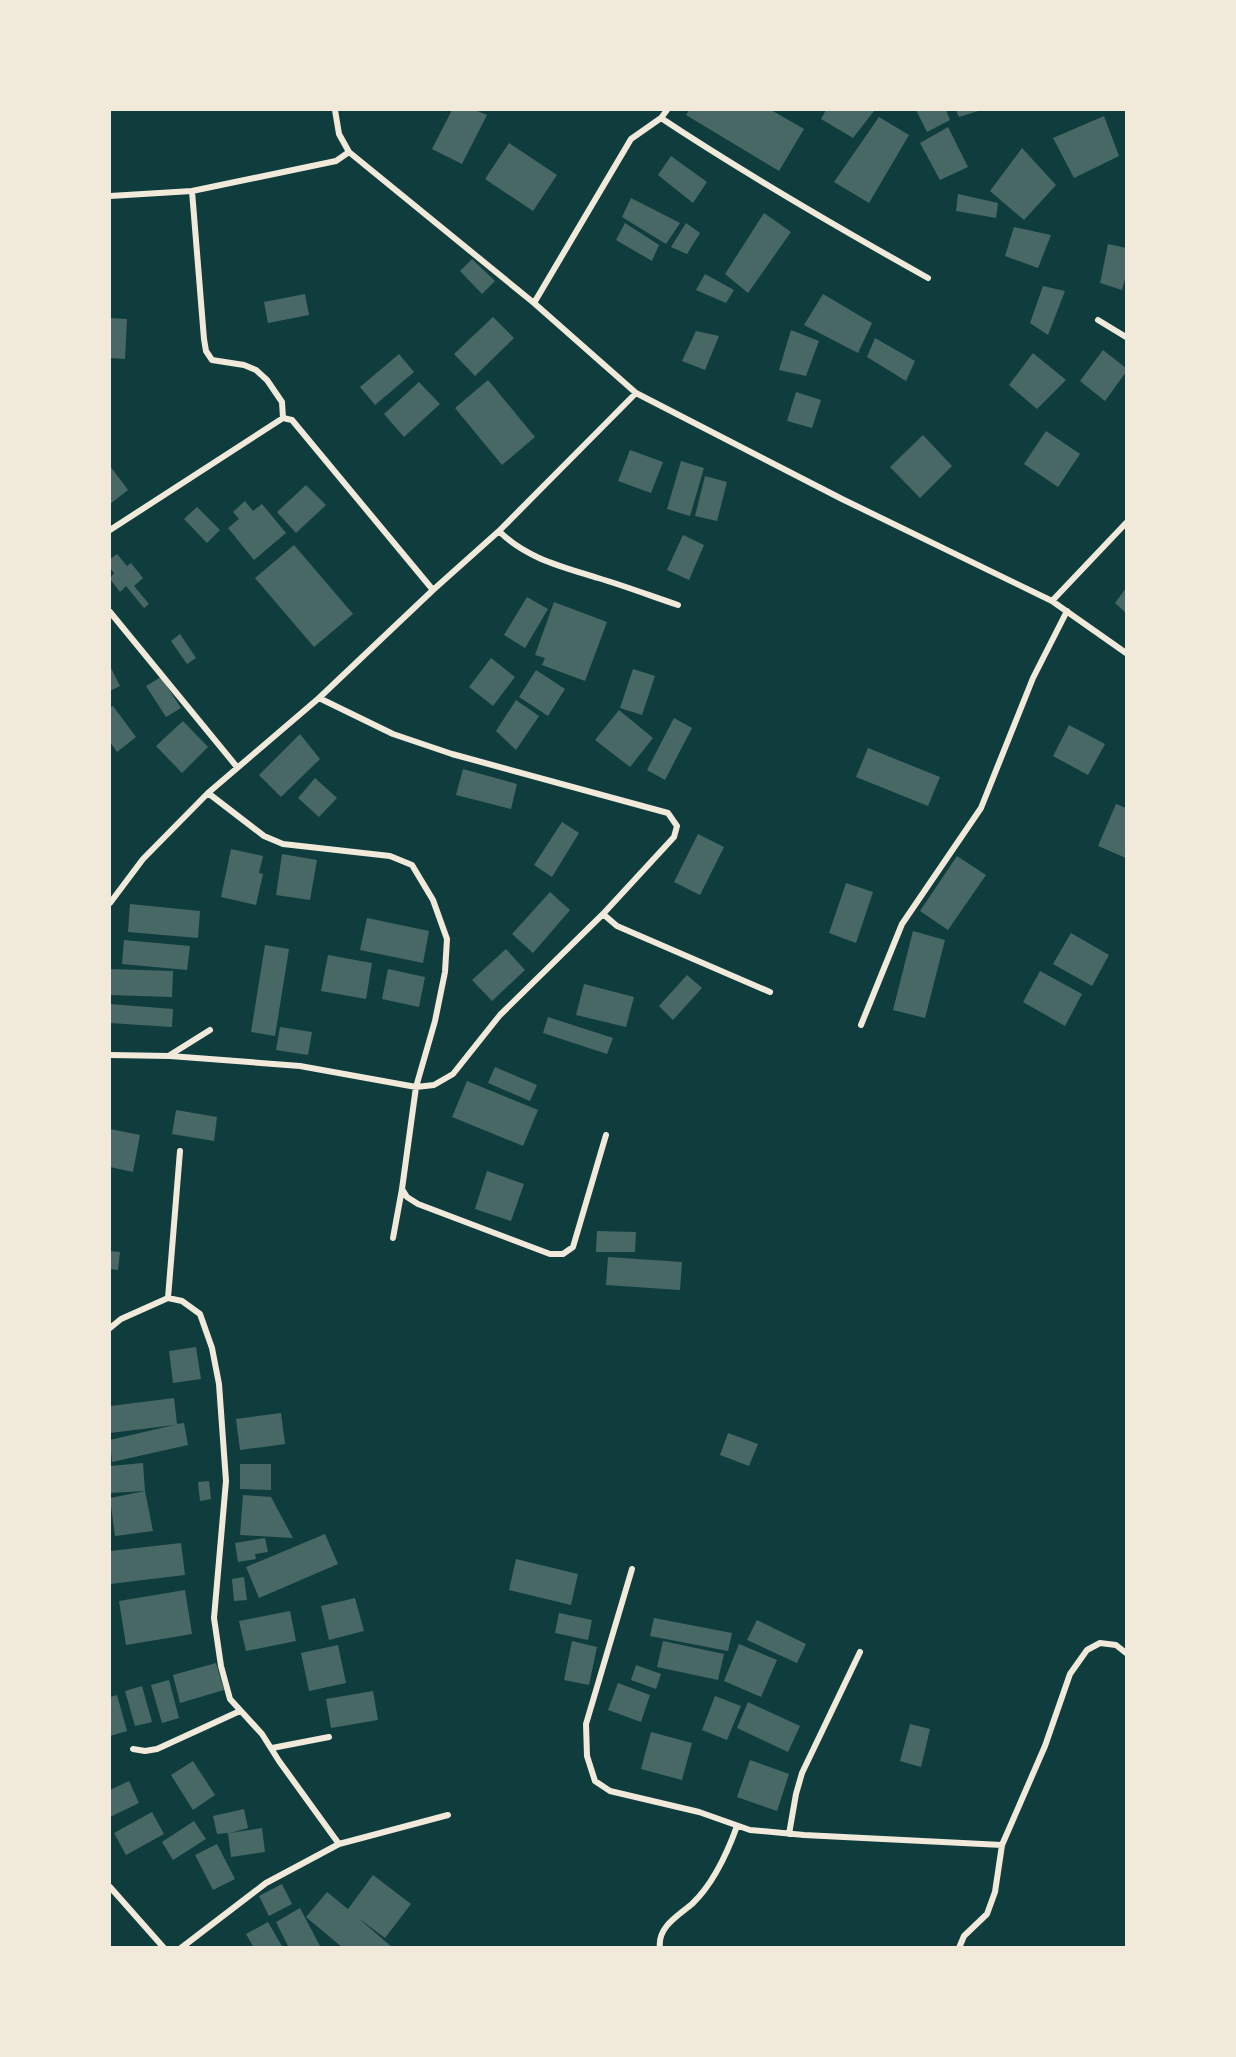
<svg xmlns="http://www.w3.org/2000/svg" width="1236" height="2057" viewBox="0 0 1236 2057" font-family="'Fira Sans',sans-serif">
<rect width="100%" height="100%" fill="#0f3d3e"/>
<path fill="#486865" d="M452,110H475L487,115L462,164L432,149Z
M689,110H771L804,129L779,171L686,115Z
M826,110H872L874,111L853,138L821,119Z
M916,110H946L950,120L927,132Z
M956,110H981L959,117Z
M1104,116L1119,156L1074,178L1053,138Z
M879,117L909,135L869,203L834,182Z
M948,127L968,167L940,180L920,143Z
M509,143L557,175L533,211L485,179Z
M1022,148L1056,185L1024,220L990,191Z
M671,156L707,182L693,203L658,175Z
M958,194L998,203L996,218L956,211Z
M631,198L680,223L666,244L622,217Z
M764,213L791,232L748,293L725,274Z
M625,223L659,245L652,261L616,240Z
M686,223L700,233L687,254L671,247Z
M1014,227L1051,235L1038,268L1005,256Z
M1108,244L1126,248V275L1122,290L1100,283Z
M472,259L495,281L482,294L460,271Z
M705,274L734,290L726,303L696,290Z
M1043,286L1065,291L1048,335L1030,323Z
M305,294L309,315L268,323L264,302Z
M823,294L872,323L858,353L804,325Z
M493,317L514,338L475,376L454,354Z
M110,318L127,319L125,359L110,358Z
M791,330L819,341L806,376L779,370Z
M696,331L719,336L705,370L682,361Z
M875,338L915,361L906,381L867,357Z
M1103,350L1126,368V372L1105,401L1080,381Z
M1033,353L1066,380L1037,409L1009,385Z
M399,354L414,372L375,405L360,387Z
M488,380L535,437L502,465L455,408Z
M419,382L440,404L404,437L384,414Z
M796,392L821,400L812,428L787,421Z
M1046,431L1080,454L1058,487L1024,464Z
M923,435L952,466L920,498L890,467Z
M630,450L663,462L651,493L618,481Z
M681,461L704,468L690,516L667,509Z
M110,466L128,490L110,504Z
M705,476L727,482L717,521L695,516Z
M306,485L326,505L296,533L277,512Z
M245,501L253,511L262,504L286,533L254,560L228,528L239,519L233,512Z
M197,507L220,530L207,543L184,519Z
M683,535L704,545L689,580L667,570Z
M294,545L353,614L314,647L255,578Z
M117,554L127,566L131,563L143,578L134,586L149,604L144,608L126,586L120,592L110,579L114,573L110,568V559Z
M1126,588V613L1115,603Z
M527,597L548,609L525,648L504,635Z
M554,602L607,622L585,681L542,665L545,658L535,655Z
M180,634L196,658L187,664L171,641Z
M491,658L515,677L493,706L469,687Z
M110,666L120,686L110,691Z
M633,669L655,676L642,715L620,708Z
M536,670L565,689L548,716L519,697Z
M161,677L181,708L166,717L146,686Z
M516,700L539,716L516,750L496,731Z
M113,706L136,737L117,752L110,742V708Z
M619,710L653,738L630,767L595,740Z
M674,718L692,728L665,780L647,770Z
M183,721L208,747L182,773L156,746Z
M1069,725L1105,744L1088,775L1053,756Z
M300,734L320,759L281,797L259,775Z
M868,748L940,777L928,806L856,777Z
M463,769L517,784L511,809L456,795Z
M315,778L337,798L319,817L298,798Z
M1116,804L1126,808V858L1098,846Z
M562,822L579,833L552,877L534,865Z
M698,834L724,847L700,895L674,882Z
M231,849L263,856L259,873L263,874L256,905L221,897Z
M282,854L317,860L310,900L276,895Z
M957,856L986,875L948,930L920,911Z
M846,883L873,892L856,943L829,933Z
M550,892L570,910L533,953L512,934Z
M130,904L200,911L198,938L128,932Z
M367,918L429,931L423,963L360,950Z
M913,931L945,940L925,1018L893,1010Z
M1071,933L1109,955L1092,986L1053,964Z
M124,940L190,946L187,970L122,964Z
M265,945L289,949L275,1036L251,1032Z
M506,949L525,970L492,1001L472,980Z
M328,955L372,963L366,999L321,991Z
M110,969L173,971L172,997L110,995Z
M388,969L425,977L419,1007L382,999Z
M1040,971L1082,994L1065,1026L1023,1002Z
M687,975L702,988L673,1020L659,1006Z
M584,984L634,997L626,1027L576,1015Z
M110,1004L173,1009L172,1027L110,1023Z
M548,1017L613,1038L607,1054L543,1033Z
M280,1027L312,1032L308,1055L276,1050Z
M495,1067L537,1085L530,1101L488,1083Z
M467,1081L538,1110L523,1146L452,1117Z
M176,1110L217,1117L214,1141L172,1134Z
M110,1129L140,1135L133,1172L110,1167Z
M487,1171L524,1184L511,1221L475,1209Z
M597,1231L636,1232L635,1252H596Z
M110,1251L120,1252L118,1270L110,1269Z
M608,1257L682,1262L680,1290L606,1285Z
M196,1347L201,1379L173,1383L169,1351Z
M174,1398L177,1424L184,1423L188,1445L112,1462L110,1440L174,1425L110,1433V1406Z
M281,1413L285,1444L240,1450L236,1419Z
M728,1433L758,1444L749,1466L720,1455Z
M143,1463L145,1491L110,1493V1466Z
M240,1464H271V1490L240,1489Z
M209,1481L211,1499L200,1501L198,1482Z
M145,1491L153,1531L115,1536L110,1498Z
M243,1495L271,1497L293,1538L240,1535Z
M325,1534L338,1564L259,1598L246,1567Z
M265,1538L268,1552L255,1554L256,1559L238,1562L235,1543Z
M181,1543L185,1575L110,1584V1551Z
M516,1559L578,1574L571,1605L509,1590Z
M244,1577L247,1600L234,1601L232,1579Z
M185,1590L192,1634L126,1645L119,1601Z
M355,1598L364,1631L329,1640L321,1606Z
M290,1611L296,1641L246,1651L239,1621Z
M559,1613L592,1620L588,1640L555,1633Z
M654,1618L732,1633L728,1651L650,1636Z
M757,1620L806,1644L797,1663L747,1640Z
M572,1641L597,1647L589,1685L564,1680Z
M663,1641L724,1654L718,1680L657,1667Z
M739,1644L777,1660L761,1697L724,1681Z
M338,1645L346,1683L309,1691L301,1653Z
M216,1663L224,1690L180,1703L173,1675Z
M636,1665L661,1674L656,1689L631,1680Z
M169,1680L179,1718L162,1723L151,1685Z
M618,1683L650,1695L641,1722L608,1710Z
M142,1686L152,1722L135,1726L125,1691Z
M373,1691L378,1720L331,1728L326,1699Z
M117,1695L127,1731L110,1736V1697Z
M715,1696L741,1706L727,1740L702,1730Z
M748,1702L800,1726L788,1752L737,1728Z
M910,1724L930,1729L921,1767L900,1761Z
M651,1732L692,1743L682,1780L641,1769Z
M750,1760L789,1774L777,1811L737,1797Z
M193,1761L215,1795L193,1810L171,1775Z
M129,1781L139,1803L110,1817V1790Z
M244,1809L248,1828L230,1833L262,1828L265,1852L231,1857L228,1833L217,1834L213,1816Z
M152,1812L164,1834L126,1855L114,1833Z
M194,1821L206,1839L173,1860L162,1842Z
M217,1844L235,1879L213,1890L195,1855Z
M373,1875L411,1904L385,1938L357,1917L393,1948H343L306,1917L327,1892L348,1909Z
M282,1884L292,1904L269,1916L259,1896Z
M300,1908L321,1948H289L276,1922Z
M268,1922L283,1948H254L246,1934Z"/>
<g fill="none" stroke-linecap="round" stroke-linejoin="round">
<path stroke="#f1e9da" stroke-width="6" d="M335,110L339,134L349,152L534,303L636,393L842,499L1052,601L1126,653
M661,118C747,175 837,227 928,278
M192,191L204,339L206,351L212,360L244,365L256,370L267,380L282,402L283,418
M110,196L192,191L336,161L349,152
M534,303L631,139L661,118L667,110
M1098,320L1126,337
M110,530L283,418L292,420L433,590
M499,531C525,558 563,567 598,578C625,586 651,596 678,605
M1052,601L1126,523
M110,612L237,767
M208,793L264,836L283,844L390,856L412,865L433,900L447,939L445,972L435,1021L416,1087L402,1189L393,1238
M110,903L143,859L208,793L319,698L433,590L499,531L636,393
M603,914L617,926L770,992
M861,1025L902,924L981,808L1033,678L1067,611
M110,1055L170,1056L300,1066L416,1087L434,1085L453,1074L500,1015L603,914L674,837L677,826L668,813L452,754L393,734L319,698
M170,1055L210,1030
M402,1189L407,1197L418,1204L550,1254H563L573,1247L606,1135
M168,1298L180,1151
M110,1328L121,1319L168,1298L182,1301L200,1314L212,1348L219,1384L226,1481L214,1618L221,1666L230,1699L262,1734L279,1761L339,1844
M632,1569L586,1724L587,1756L595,1781L610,1791L699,1812L750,1830L804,1835L1002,1845
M272,1748L329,1737
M133,1749L145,1751L157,1749L240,1711
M789,1834L796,1794L802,1773L860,1652
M110,1887L164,1948
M181,1948L266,1883L339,1844L448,1815
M660,1948C657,1927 679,1915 692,1904C714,1883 727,1854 737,1826
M959,1948L964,1936L987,1914L995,1892L1002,1845L1045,1746L1070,1674L1087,1650L1100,1643L1116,1645L1126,1653"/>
</g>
<rect width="1236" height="2057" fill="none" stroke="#f1e9da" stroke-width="222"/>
</svg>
